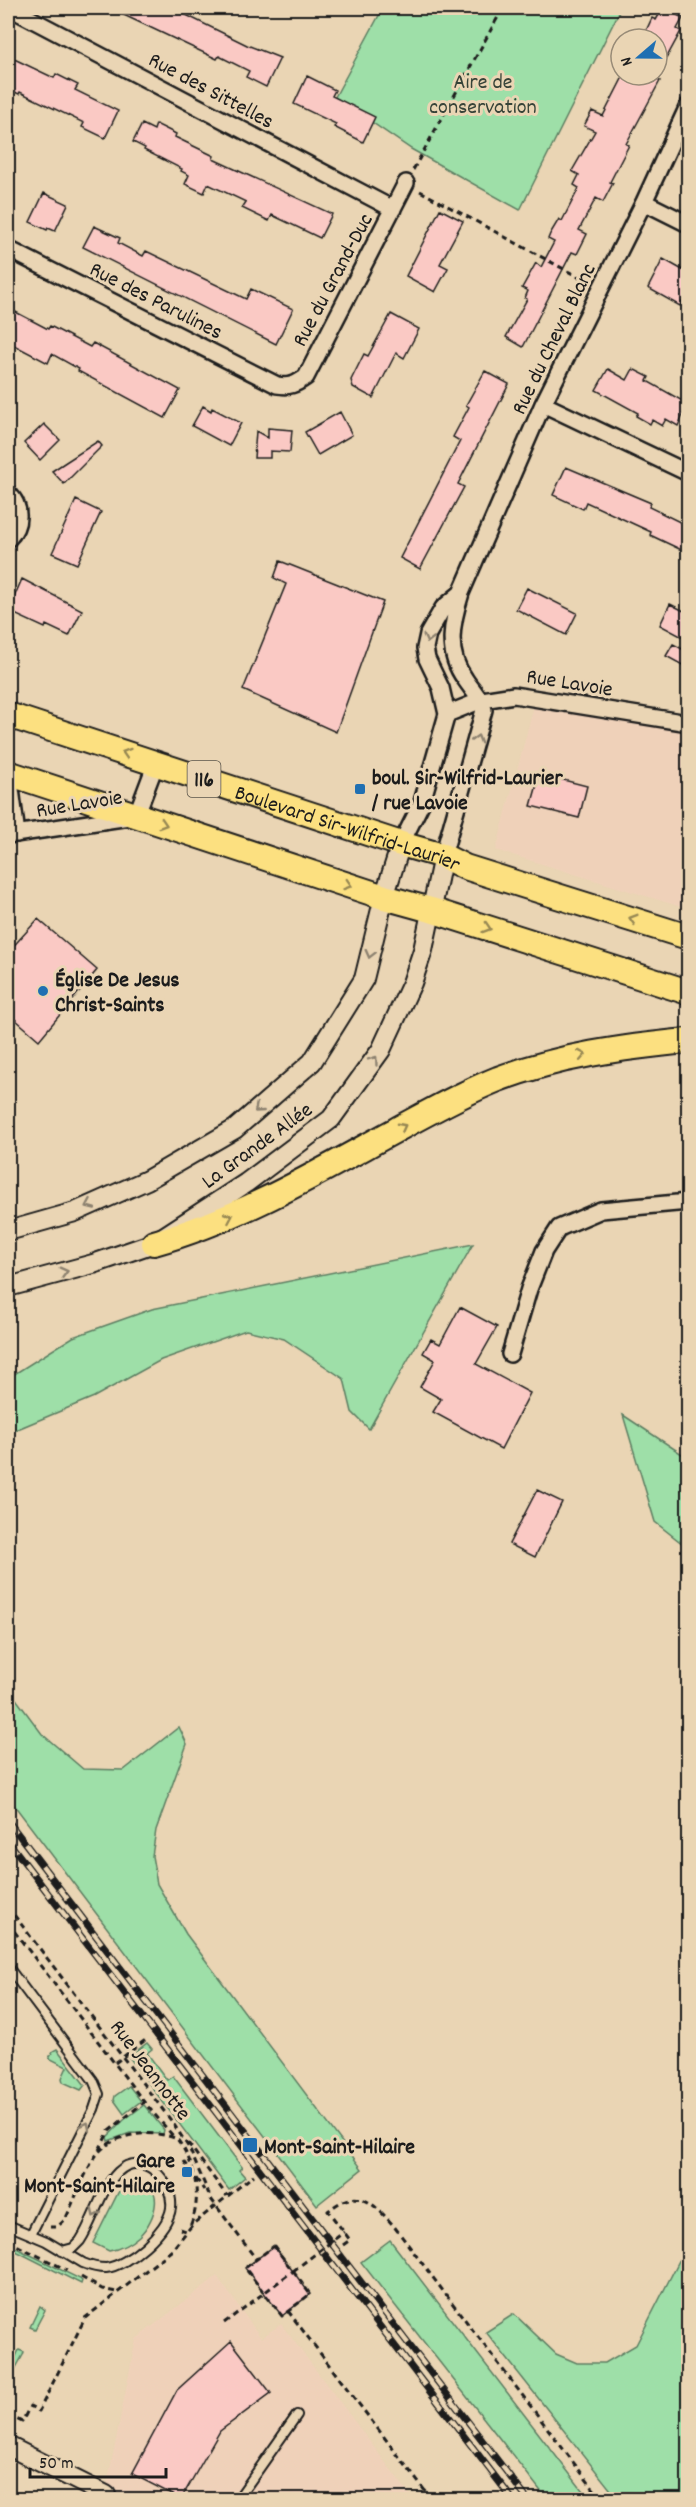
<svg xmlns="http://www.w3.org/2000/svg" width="696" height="2507" viewBox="0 0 696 2507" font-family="Dekko,sans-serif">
<rect width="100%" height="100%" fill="#ead5b4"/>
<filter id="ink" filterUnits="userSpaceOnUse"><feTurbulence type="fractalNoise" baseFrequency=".0167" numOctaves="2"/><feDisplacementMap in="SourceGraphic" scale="12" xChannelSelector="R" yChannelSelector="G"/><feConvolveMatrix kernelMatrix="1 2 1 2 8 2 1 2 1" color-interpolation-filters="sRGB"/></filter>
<g filter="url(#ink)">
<path fill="#efd1b9" d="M536,698L688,723V909L496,850Z
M217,2276L261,2338L281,2324L413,2499L104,2500L136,2339Z"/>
<path fill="#9edfa8" stroke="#5d7e62" stroke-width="1.5" d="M383,8H621L520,210L411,149L335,97Z
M473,1244L369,1429L352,1412L344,1379L284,1339L246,1330L161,1360L94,1397L8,1433V1378L73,1337L152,1309Z
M623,1415L688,1458V1548L655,1522Z
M8,1688L42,1734L83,1769L124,1770L179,1727L187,1744L156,1830L152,1856L157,1884L186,1934L362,2169L317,2205L8,1797Z
M147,2043L152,2049L147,2053L167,2080L173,2076L242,2167L239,2170L245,2177L229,2190L129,2057Z
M57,2049L85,2085L81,2090L63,2082L62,2078L67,2067L49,2058L53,2051Z
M129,2086L141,2101L124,2114L114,2100L115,2096Z
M144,2105L164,2130L163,2134L130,2133L108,2141L107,2137L124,2120Z
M132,2182C168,2180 156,2221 139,2236C130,2244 120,2249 109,2251L93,2243L118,2193L123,2186Z
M390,2240L589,2499H547L361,2262Z
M688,2243V2499H625L614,2494L486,2332L514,2314L556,2354L577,2363H605L636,2345Z
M8,2244L80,2279L82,2281L81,2284L8,2247Z
M40,2306L45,2310L35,2329L30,2327Z
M19,2350L24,2352L23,2355L13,2373L9,2371Z"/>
<path fill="#fac9c4" stroke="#1c1c1c" stroke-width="1.5" d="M109,8H172L247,45L280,58L266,87L246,77L249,71L219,56L217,59Z
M663,8L683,18L677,29L681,31L655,79L660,81L626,144L629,145L610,182L613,183L603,202L596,198L579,230L587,234L577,254L572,252L523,347L506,337L527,299L525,298L528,291L522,288L536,263L541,267L554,242L548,239L550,234L559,219L562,221L579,188L574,185L579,175L572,171L595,131L584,126L592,111L603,116L624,75H657V39H650L652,34L646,31L652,18L656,20Z
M8,56L54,78L56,74L78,85L75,90L118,111L105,138L82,127L84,123L20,92L19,94L8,89Z
M307,76L335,90L332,96L375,117L363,142L334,127L336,124L294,104Z
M142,124L154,130L156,124L176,134L175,137L214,156L213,159L332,214L320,238L272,215L269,221L242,208L246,202L208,184L204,193L185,184L189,175L181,171L182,169L144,150L145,148L133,142Z
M44,193L68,204L55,231L48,228L47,230L30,222Z
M440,209L463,221L440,264L448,268L435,292L406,276Z
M94,226L120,238L118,243L143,256L146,251L246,299L251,289L293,309L276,344L83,247Z
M663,259L688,273V290L680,306L648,288Z
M8,308L48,329L50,326L90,347L93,343L180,390L165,418L78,371L79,369L52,354L48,363L8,342Z
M391,314L419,329L404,358L396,353L373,398L353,387L351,380L364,354L368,356Z
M608,369L627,380L633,369L649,377L647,381L688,404L678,426L666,419L662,426L652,420L650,424L636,416L638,413L596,390Z
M485,371L509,384L458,484L464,487L420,569L400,558L460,441L453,437L469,407L466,405Z
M203,406L211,411L212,408L241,423L229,446L192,426Z
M340,412L352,435L318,455L305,432Z
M44,424L60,440L40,460L24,443Z
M268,428L292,430L290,452L270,451V458H254L256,431L268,438Z
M98,441L102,446L64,484L52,471Z
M566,467L651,503L649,507L688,526V553L650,535L651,532L586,502L583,509L553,495Z
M76,500L101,512L77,564L52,553Z
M280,561L383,602L336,732L243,690L286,584L274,578Z
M22,579L82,610L69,636L46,625L45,628L8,611Z
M527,588L577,613L566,635L516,609Z
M670,604L688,613V640L660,625Z
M673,644L688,652V668L666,656Z
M540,774L587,786L579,818L531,806Z
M38,919L97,970L39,1040L8,1013V952Z
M460,1307L497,1327L476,1364L530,1393L501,1449L433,1412L441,1399L420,1387L435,1360L423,1353L431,1339L440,1344Z
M537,1490L562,1502L535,1557L509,1544Z
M274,2246L310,2294L282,2316L245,2268Z
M231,2341L271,2393L220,2431L181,2499L132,2474L177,2390Z"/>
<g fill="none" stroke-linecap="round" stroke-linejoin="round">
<defs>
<path id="service" d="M8,1967L93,2080L99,2094L94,2109L31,2234
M8,2225L46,2241L83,2263C90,2266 98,2268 106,2268C128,2266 168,2231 171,2208C174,2181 142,2148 118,2172C100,2190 94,2220 80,2241L73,2248L62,2251
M237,2500L297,2415"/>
<path id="minor" d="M10,8L393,209
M644,202L688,224
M8,249L277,385C289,387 295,385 306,377L406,183
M543,404L688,473
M8,493C22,506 21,526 8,539
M447,714L482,700L514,695L688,723
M9,774L17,834
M8,835L136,816L156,763
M401,844L422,802L447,714L441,688L427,659L425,648L428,634L443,608L461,593
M443,856L484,710C481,698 472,690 465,679C445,652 452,622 461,593L543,404L644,202L688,106
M510,1354L529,1289L544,1251L559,1228L601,1210L688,1202"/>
<path id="tertiary" d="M8,1231L75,1212L147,1180L235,1129L312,1062L364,979L384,897L401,844
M8,1287L93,1264L154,1243L246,1183L331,1119L381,1050L412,983L423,950L443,856
M8,2446L106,2495L104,2500"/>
<g id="primary">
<path id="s1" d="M8,715L401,844L443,856L465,867L688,937"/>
<path d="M8,773L384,897L431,910L688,992"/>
<path d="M154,1243C240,1219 317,1173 396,1130C429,1112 463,1093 498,1079C560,1056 623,1047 688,1041"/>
</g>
</defs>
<use href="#service" stroke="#1c1c1c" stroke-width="12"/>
<use href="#minor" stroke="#1c1c1c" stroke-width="20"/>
<use href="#tertiary" stroke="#1c1c1c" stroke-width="22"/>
<use href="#primary" stroke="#1c1c1c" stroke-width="28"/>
<path stroke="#1c1c1c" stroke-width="3" stroke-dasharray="6 4.5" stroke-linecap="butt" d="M413,170L503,8
M420,191L586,281
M8,1907L173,2123L189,2148L211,2199L256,2259
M8,1923L144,2102L174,2137
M115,2063L148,2038
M188,2143L227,2196
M99,2150L109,2131L144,2102
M184,2161L204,2190
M50,2227H57L65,2220C73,2203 88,2165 98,2153C116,2132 154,2129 177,2139C195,2162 203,2198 190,2226
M180,2229L186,2231
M8,2241L67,2270
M343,2245L350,2240L328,2211C357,2187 371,2200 393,2225L602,2500
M274,2246L310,2294L282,2316L245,2268Z
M81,2277L102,2289L116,2292
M288,2311L432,2500
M224,2323L293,2271
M8,2415L22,2422L30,2406L39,2411L85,2318L171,2251L193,2224L254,2175"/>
<use href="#service" stroke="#ead5b4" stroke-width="8"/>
<use href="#minor" stroke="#ead5b4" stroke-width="15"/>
<use href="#tertiary" stroke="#ead5b4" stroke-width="18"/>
<use href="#primary" stroke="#fce080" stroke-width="24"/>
<defs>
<path id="rail" d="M8,1821L528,2500
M8,1841L513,2500"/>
</defs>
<use href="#rail" stroke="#1c1c1c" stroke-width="7"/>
<use href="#rail" stroke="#ead5b4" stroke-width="4.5" stroke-dasharray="14" stroke-linecap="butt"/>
<path stroke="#1c1c1c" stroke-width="3" stroke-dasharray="6 4.5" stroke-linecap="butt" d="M293,2271L344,2232"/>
</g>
<defs><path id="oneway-chevron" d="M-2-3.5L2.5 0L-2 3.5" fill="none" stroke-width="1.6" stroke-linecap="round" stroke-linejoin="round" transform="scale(1.5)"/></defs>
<g stroke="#8d8270">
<use href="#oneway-chevron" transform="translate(428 639) rotate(104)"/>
<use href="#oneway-chevron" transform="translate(477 739) rotate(-74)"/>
<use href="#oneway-chevron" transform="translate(370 954) rotate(104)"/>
<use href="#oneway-chevron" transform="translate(374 1060) rotate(-54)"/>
<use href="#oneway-chevron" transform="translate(258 1109) rotate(139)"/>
<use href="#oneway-chevron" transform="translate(90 1205) rotate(156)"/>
<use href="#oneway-chevron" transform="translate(64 1272) rotate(-15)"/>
<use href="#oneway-chevron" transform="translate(86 2126) rotate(-63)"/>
<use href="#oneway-chevron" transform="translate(95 2213) rotate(116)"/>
</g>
<g stroke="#978853">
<use href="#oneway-chevron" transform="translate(126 753) rotate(-162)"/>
<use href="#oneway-chevron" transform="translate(163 824) rotate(18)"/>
<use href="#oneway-chevron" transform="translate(348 885) rotate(18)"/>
<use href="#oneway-chevron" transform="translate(633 919) rotate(-163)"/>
<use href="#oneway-chevron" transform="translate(487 928) rotate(18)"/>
<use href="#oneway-chevron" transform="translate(582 1055) rotate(-11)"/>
<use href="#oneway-chevron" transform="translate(402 1127) rotate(-28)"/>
<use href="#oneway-chevron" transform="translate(229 1217) rotate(-24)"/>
</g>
</g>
<g fill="#1f6fb2" stroke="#ead5b4" stroke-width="2">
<rect x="354" y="783" width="12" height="12" rx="3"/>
<circle cx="43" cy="991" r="6"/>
<rect x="242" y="2137" width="16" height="16" rx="3"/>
<rect x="181" y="2166" width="12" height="12" rx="3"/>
</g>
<g text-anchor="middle" stroke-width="6" stroke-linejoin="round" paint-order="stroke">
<rect fill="#ead5b4" stroke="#5a544a" stroke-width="1.5" x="187.5" y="761" width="33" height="36" rx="4.5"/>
<g font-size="21" font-weight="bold" fill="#1c1c1c">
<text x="204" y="786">116</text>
</g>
<g font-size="22" fill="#364338" stroke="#ead5b4">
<text x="483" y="88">Aire de<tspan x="483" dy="25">conservation</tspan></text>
</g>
<g font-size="22" fill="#1c1c1c" stroke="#ead5b4">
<text transform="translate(212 89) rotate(28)" y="8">Rue des Sittelles</text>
<text transform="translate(331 279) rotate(-62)" y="8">Rue du Grand-Duc</text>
<text transform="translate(157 299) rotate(27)" y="8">Rue des Parulines</text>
<text transform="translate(552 338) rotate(-64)" y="8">Rue du Cheval Blanc</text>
<text transform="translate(570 681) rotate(9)" y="8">Rue Lavoie</text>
<text transform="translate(79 802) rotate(-9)" y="8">Rue Lavoie</text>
<text dy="8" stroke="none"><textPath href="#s1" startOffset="358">Boulevard Sir-Wilfrid-Laurier</textPath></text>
<text transform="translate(256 1144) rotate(-36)" y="8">La Grande Allée</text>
<text transform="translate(152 2069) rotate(53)" y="8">Rue Jeannotte</text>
</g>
<g font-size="22" font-weight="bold" fill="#1c1c1c" stroke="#ead5b4" text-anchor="start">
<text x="372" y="784">boul. Sir-Wilfrid-Laurier<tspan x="372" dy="25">/ rue Lavoie</tspan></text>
<text x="55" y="986">Église De Jesus<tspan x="55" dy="25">Christ-Saints</tspan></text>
<text x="264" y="2153">Mont-Saint-Hilaire</text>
<text x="175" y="2167" text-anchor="end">Gare<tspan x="175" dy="25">Mont-Saint-Hilaire</tspan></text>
</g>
</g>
<rect width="696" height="2507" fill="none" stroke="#ead5b4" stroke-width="30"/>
<rect x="15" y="15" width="666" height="2477" fill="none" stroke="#1c1c1c" stroke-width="2" filter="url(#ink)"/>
<g transform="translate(639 57) rotate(250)"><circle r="28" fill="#ead5b4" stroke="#988b77" stroke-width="1.5"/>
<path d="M0-4.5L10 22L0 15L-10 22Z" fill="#1f6fb2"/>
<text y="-9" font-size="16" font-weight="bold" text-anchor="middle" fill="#1c1c1c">N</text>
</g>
<path d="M30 2468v9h136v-9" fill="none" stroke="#1c1c1c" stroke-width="3"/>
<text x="39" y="2468" font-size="18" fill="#1c1c1c" stroke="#ead5b4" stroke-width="4.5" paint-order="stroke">50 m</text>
</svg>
